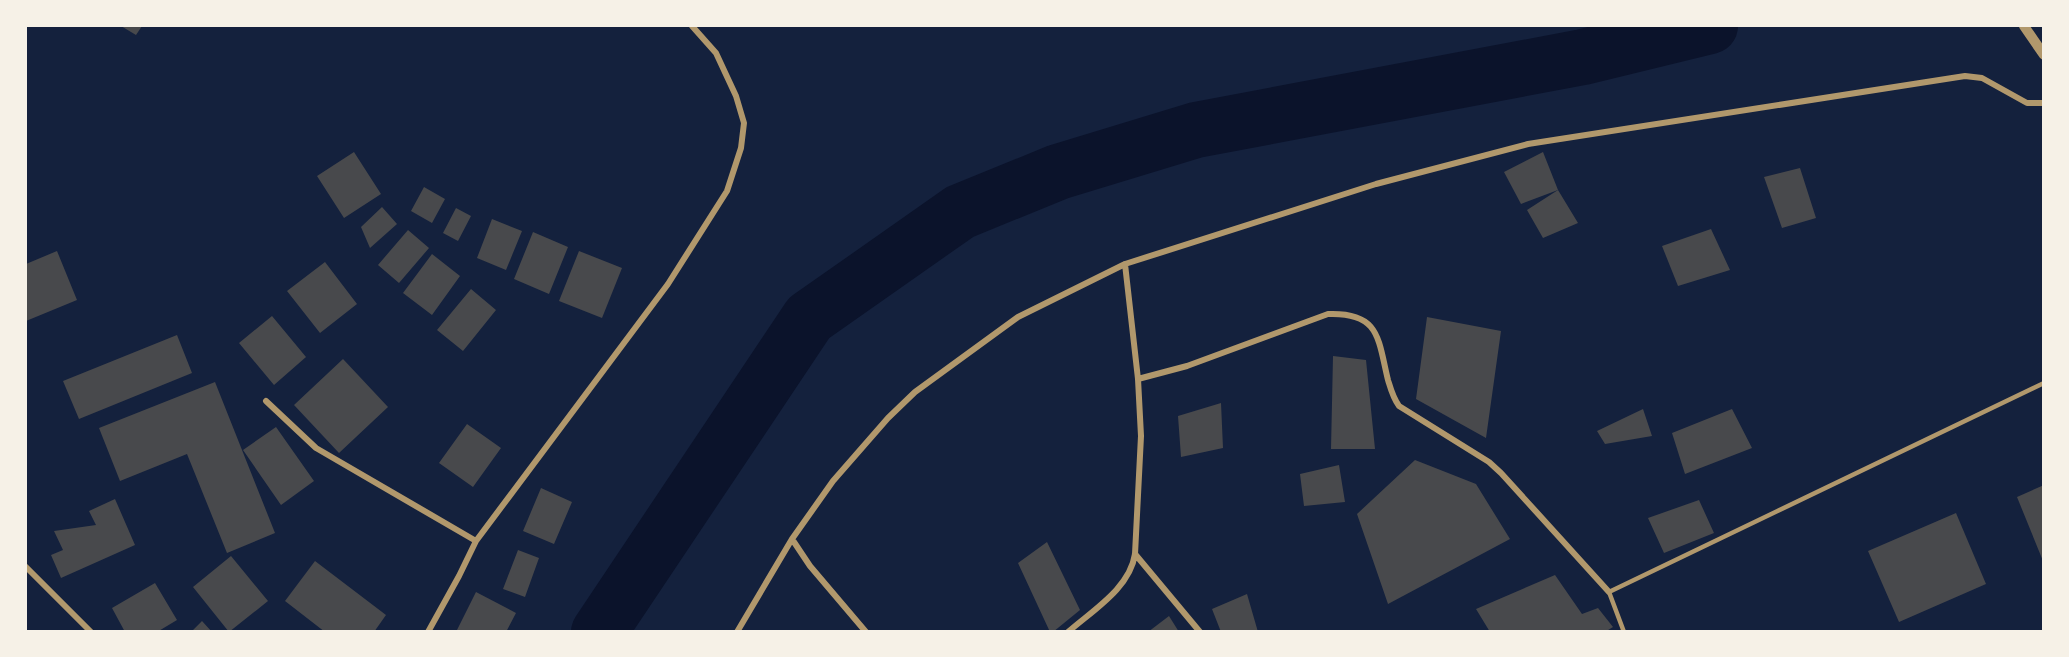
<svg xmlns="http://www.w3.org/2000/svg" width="2069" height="657" viewBox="0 0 2069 657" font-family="'IBM Plex Sans',sans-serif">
<rect width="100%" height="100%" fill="#14213d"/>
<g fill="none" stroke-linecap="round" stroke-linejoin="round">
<path stroke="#0b132b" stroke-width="56" d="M599,632L809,318L960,212L1058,172L1196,130L1583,57L1710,26"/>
</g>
<path fill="#48494c" d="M121,26H142L136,35Z
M354,152L381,194L344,218L317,176Z
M1543,152L1558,190L1521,204L1504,172Z
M1800,168L1816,218L1782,228L1764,177Z
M424,187L445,199L432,223L411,211Z
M1558,190L1578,223L1543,238L1527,210Z
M382,207L397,224L370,248L361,227Z
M456,208L471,216L458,241L443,233Z
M492,219L522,231L506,270L477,258Z
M1711,229L1730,270L1678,286L1662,246Z
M408,230L429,248L399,283L378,265Z
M533,232L568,247L549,294L514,279Z
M57,251L77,300L26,321V264Z
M579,251L622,268L602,318L559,301Z
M432,254L460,276L432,315L403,293Z
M325,262L357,304L320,333L287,291Z
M471,289L496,310L463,351L437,330Z
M272,316L306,357L274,385L239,343Z
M1427,317L1501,331L1486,438L1416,399Z
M177,335L192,373L79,419L63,381Z
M1333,356L1366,360L1375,449H1331Z
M343,359L388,407L339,453L294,405Z
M215,382L275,533L227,553L187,454L120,481L99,428Z
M1221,403L1223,448L1181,457L1178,416Z
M1643,409L1652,436L1605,444L1597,431Z
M1732,409L1752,448L1685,474L1672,433Z
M467,424L501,448L473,487L439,463Z
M276,427L314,481L281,505L243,450Z
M1415,460L1476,484L1510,539L1388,604L1357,514Z
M1339,465L1345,502L1304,506L1300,474Z
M2044,485V561H2043L2017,497Z
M541,488L572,502L554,544L523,531Z
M115,499L135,545L61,578L51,555L63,550L54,531L96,525L89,511Z
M1699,500L1714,533L1664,553L1648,518Z
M1956,513L1986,584L1899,622L1868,551Z
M1047,542L1080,610L1053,632H1050L1018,563Z
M518,550L539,558L525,597L503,589Z
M231,556L268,601L229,632L193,587Z
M315,561L386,615L374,632H325L285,601Z
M1555,575L1582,614L1598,608L1613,627L1605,632H1490L1476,609Z
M155,583L177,620L157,632H125L112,608Z
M476,592L516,613L506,632H456Z
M1247,594L1258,632H1221L1212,609Z
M1169,616L1179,632H1148Z
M202,621L212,632H191Z"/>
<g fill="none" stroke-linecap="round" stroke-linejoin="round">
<path stroke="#b1986c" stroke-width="4.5" d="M1624,632L1609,592L2044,383"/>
<path stroke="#b1986c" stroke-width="6" d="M1138,379L1187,366L1328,314C1380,312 1378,339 1388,380C1391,390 1393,398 1399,406L1489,462L1501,473L1609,592
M266,401L316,448L476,541L459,576L428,632
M476,541L668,284L727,191L741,148L744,123L736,96L716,53L692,26
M1135,554L1200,632
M26,567L91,632
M737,632L792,539
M866,632L810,566L792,539L833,481L888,418L915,392L1018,317L1125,264L1376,184L1528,144L1965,76L1982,78L2027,103H2044
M1068,632C1093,610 1130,588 1135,554L1141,436L1138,379L1125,264"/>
<path stroke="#b1986c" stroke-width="10" d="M2024,26L2044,55"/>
</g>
<rect width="2069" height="657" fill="none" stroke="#f6f1e7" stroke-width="54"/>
</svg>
